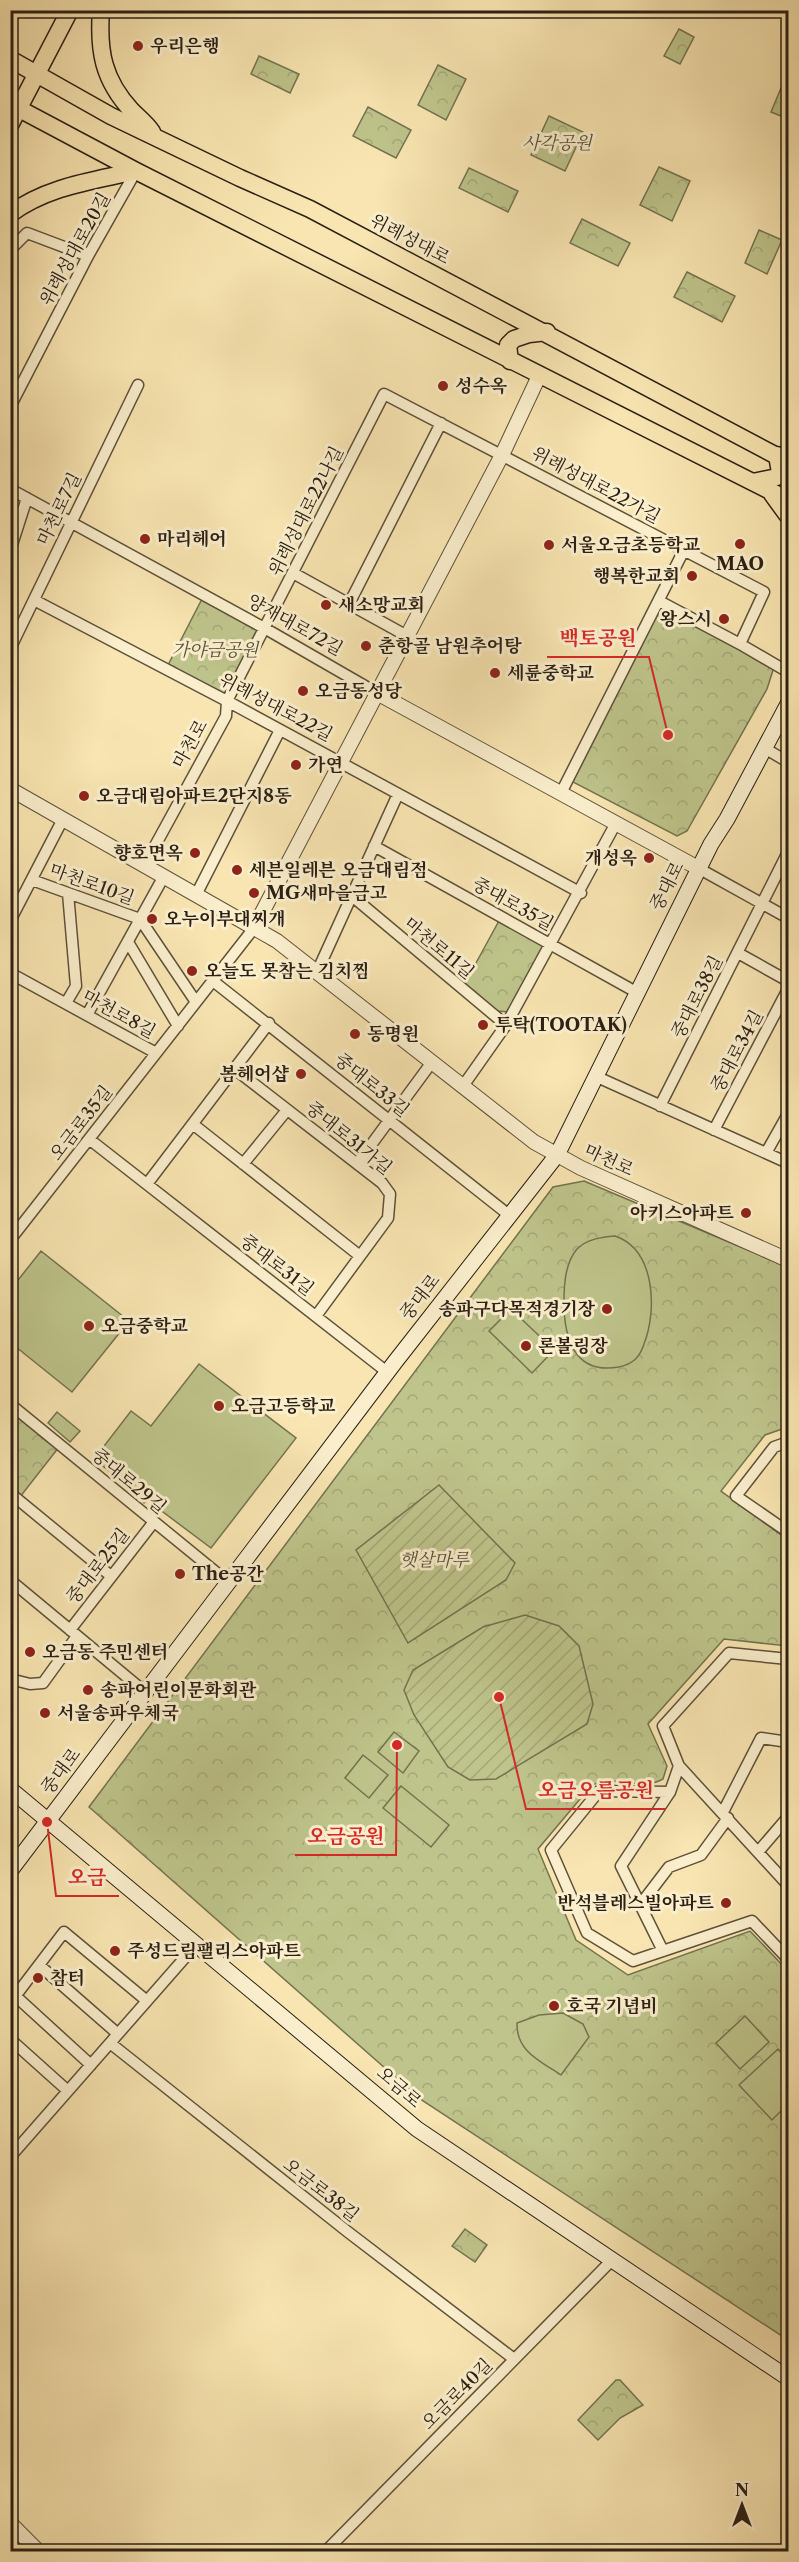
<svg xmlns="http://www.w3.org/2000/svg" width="799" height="2562" viewBox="0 0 799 2562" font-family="'Libre Caslon Text','Noto Serif KR',serif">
<defs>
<pattern id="park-crowns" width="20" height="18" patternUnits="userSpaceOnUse" patternTransform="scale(1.5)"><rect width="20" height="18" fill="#bec48b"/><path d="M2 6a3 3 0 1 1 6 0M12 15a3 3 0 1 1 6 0" fill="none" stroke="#a3a877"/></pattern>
<pattern id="garden-furrows" width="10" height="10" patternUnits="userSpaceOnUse" patternTransform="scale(1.5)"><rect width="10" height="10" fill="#bec48b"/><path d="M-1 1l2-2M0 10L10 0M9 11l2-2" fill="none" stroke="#a3a877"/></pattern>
</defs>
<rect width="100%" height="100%" fill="#f8e5b1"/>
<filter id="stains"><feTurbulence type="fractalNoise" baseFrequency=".00333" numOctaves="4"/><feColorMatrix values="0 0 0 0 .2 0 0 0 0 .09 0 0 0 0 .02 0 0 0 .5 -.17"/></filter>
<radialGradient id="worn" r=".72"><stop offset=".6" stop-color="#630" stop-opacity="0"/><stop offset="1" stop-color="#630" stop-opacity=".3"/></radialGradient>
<path fill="url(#park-crowns)" stroke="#747250" stroke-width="1.5" d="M679,29L694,37L680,64L664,56Z
M259,56L299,74L290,93L251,74Z
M438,65L466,79L446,120L418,105Z
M781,88L788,92V119L771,112Z
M368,107L411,130L396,158L353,136Z
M549,116L583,132L565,171L531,155Z
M659,167L690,181L672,221L640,205Z
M469,168L518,191L508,212L459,188Z
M582,219L630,243L618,266L570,243Z
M759,230L782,240L767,274L745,263Z
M687,272L735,296L722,322L674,297Z
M203,597L266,629L227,701L166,669Z
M660,606L774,667L767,689L687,831L677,836L571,781Z
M500,919L547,944L509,1012L497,1011L464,985Z
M584,1181L788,1267V1427L765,1435L721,1491L788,1540V1646L724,1639L648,1724L667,1766L663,1779C640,1792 614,1773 591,1786L538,1849L576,1940L628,1975L750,1931L788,1971V2340L420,2099L89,1807L553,1187Z
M10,1407L59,1447L20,1497L11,1489Z
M465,2229L487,2245L475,2262L452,2246Z
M616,2380H620L643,2405L620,2418L598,2440L578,2420Z"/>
<path fill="url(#garden-furrows)" stroke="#747250" stroke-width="1.5" d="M439,1485L515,1563L506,1580L408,1643L356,1550Z
M525,1615L559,1626L579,1646L593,1704L587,1724L496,1779L470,1780L448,1767L414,1715L404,1690L413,1670L483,1627Z"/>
<path fill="#bec48b" stroke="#747250" stroke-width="1.5" d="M615,1236C656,1250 657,1311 644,1344C640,1357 633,1364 619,1367C574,1375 564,1338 564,1302C564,1285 565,1263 577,1249C587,1239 602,1237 615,1236Z
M41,1251L129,1321L72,1392L11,1343V1289Z
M511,1309L554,1350L532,1373L489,1331Z
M199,1364L296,1438L211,1548L147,1500L144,1503L127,1485L94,1459L131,1411L151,1426Z
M57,1412L80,1431L70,1442L48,1423Z
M394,1732L419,1751L403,1773L378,1752Z
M363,1755L388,1775L369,1798L345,1778Z
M401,1786L449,1825L431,1847L383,1808Z
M563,2013L583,2024L589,2037L561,2075C540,2061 516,2051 517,2023L539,2015Z
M745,2016L769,2042L740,2069L716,2043Z
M778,2049L788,2060V2104L772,2120L739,2085Z"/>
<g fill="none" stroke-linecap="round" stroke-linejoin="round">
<defs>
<path id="minor" d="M10,250L27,233L88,256
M10,407L88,256L136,171
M10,489L266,629L377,693
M10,551L27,498
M293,573L407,636
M34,600L227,701L581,893
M659,601L740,644
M349,604L441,423
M10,649L138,385
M766,749L788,762
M561,793L684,550
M374,846L636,992
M144,866L226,716L227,701L384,394L764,592L740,644L788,672
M698,868L788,918
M32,880L140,919L196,1002
M196,895L280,730
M352,896L506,1025
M10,921L63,819
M128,942L178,1026
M738,953L788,981
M317,972L398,794
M10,973L156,1053
M213,981L509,1215
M66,1003L76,986L68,893
M87,1015L164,876
M236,1070L382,1183L390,1194L388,1218L316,1316
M595,1076L788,1163
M463,1086L506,1025L616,823
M660,1106L788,852
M194,1125L360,1256
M714,1130L788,989
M89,1139L387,1372
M766,1153L788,1114
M243,1164L287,1110
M357,1164L432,1062
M147,1184L269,1023
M10,1240L254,928
M10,1404L228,1582
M788,1442L774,1447L736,1496L788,1532
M10,1493L111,1576
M10,1580L145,1692
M70,1630L153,1523
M788,1659L729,1653L663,1726L679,1766L670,1792L599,1791L551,1850L587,1933L633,1961L752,1921L788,1959
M10,1679L30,1684L43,1683L77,1636
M679,1766L788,1885
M723,1812L761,1738L788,1742
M758,1852L788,1817
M640,1905L669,1867L701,1855L728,1818
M663,1951L621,1866L670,1792
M39,1965L118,2034
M10,1991L91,2065
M10,2003L64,1932L147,2001
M10,2039L68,2091
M110,2043L348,2232L514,2359
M10,2157L196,1945
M325,2552L612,2260"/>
<path id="tertiary" d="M377,693L698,868
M10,789L277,941L534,1142L581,1168L788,1260
M254,928L502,455L539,376
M10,2523L39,2552"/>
<path id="secondary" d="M10,1789L417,2129L788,2378
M10,1871L395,1362L557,1155L711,844L727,819L788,704
M786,2552L788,2549"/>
<path id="primary" d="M101,10C98,51 103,80 132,111C139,118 146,123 152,132
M10,59L111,116L240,178L310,209L788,462
M10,104L136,171L788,500
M10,125L70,10
M10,214C48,186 93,181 136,171
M510,361L508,345L514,339L529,334L547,332
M753,482L777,477L780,473L777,455
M772,494L788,516"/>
</defs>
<use href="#minor" stroke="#5e513b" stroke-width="13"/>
<use href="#tertiary" stroke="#5e513b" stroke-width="16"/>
<use href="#secondary" stroke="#2b2014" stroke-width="17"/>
<use href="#primary" stroke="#2b2014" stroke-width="19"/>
<use href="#minor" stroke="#faeecc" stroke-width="10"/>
<use href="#tertiary" stroke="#faeecc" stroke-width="14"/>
<use href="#secondary" stroke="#faeecc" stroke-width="15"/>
<use href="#primary" stroke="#f8e5b1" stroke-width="16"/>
</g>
<g fill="#8f2418" stroke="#faeecc" stroke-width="2">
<circle cx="138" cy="46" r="6"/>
<circle cx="443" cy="386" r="6"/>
<circle cx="145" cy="539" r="6"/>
<circle cx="740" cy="544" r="6"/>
<circle cx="549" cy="545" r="6"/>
<circle cx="692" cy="576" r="6"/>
<circle cx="326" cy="605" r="6"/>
<circle cx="724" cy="619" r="6"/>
<circle cx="366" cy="646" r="6"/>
<circle cx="495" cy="673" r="6"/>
<circle cx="303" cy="691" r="6"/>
<circle cx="296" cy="765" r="6"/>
<circle cx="84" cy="796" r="6"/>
<circle cx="195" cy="853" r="6"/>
<circle cx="649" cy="858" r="6"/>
<circle cx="237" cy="870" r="6"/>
<circle cx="254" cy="893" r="6"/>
<circle cx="152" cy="919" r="6"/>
<circle cx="192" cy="971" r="6"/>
<circle cx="483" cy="1025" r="6"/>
<circle cx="355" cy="1034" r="6"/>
<circle cx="301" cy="1074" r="6"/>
<circle cx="746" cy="1213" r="6"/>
<circle cx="607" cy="1309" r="6"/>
<circle cx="89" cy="1326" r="6"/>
<circle cx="526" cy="1346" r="6"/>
<circle cx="219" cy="1406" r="6"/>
<circle cx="180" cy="1574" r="6"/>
<circle cx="30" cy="1652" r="6"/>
<circle cx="88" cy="1690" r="6"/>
<circle cx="45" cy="1713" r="6"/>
<circle cx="726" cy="1903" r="6"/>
<circle cx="115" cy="1951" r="6"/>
<circle cx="38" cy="1978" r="6"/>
<circle cx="554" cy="2006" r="6"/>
</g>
<g text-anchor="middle" stroke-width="6" stroke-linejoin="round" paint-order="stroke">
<g font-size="18" font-weight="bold" fill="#2b2014" stroke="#faeecc" text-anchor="start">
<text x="150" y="52">우리은행</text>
<text x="455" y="392">성수옥</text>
<text x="157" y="545">마리헤어</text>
<text x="561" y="551">서울오금초등학교</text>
<text x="740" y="570" text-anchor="middle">MAO</text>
<text x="680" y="582" text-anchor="end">행복한교회</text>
<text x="338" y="611">새소망교회</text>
<text x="712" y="625" text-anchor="end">왕스시</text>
<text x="378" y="652">춘항골 남원추어탕</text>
<text x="507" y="679">세륜중학교</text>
<text x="315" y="697">오금동성당</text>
<text x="308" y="771">가연</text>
<text x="96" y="802">오금대림아파트2단지8동</text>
<text x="183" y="859" text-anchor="end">향호면옥</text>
<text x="637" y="864" text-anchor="end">개성옥</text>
<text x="249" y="876">세븐일레븐 오금대림점</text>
<text x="266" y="899">MG새마을금고</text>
<text x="164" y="925">오누이부대찌개</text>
<text x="204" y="977">오늘도 못참는 김치찜</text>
<text x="495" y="1031">투탁(TOOTAK)</text>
<text x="367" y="1040">동명원</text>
<text x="289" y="1080" text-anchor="end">봄헤어샵</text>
<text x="734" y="1219" text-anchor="end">아키스아파트</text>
<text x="595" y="1315" text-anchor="end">송파구다목적경기장</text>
<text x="101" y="1332">오금중학교</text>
<text x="538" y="1352">론볼링장</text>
<text x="231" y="1412">오금고등학교</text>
<text x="192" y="1580">The공간</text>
<text x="42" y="1658">오금동 주민센터</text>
<text x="100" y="1696">송파어린이문화회관</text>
<text x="57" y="1719">서울송파우체국</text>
<text x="714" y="1909" text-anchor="end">반석블레스빌아파트</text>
<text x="127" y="1957">주성드림팰리스아파트</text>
<text x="50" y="1984">참터</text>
<text x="566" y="2012">호국 기념비</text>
</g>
<g font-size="18" font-style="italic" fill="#575138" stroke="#faeecc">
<text x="557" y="149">사각공원</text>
<text x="215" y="656">가야금공원</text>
<text x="434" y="1566">햇살마루</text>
</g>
<g font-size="18" fill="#2b2014" stroke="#faeecc">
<text transform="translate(410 239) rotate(28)" y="6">위례성대로</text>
<text transform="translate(75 249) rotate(-61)" y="6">위례성대로20길</text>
<text transform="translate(596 485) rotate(28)" y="6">위례성대로22가길</text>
<text transform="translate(59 509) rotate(-64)" y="6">마천로7길</text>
<text transform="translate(306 511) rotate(-63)" y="6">위례성대로22나길</text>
<text transform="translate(295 625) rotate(29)" y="6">양재대로72길</text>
<text transform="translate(276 707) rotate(28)" y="6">위례성대로22길</text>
<text transform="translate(190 744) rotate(-61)" y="6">마천로</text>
<text transform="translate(92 884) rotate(20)" y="6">마천로10길</text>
<text transform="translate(667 886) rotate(-63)" y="6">중대로</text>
<text transform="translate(513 904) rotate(29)" y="6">중대로35길</text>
<text transform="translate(439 948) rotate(40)" y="6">마천로11길</text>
<text transform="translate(697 997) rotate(-63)" y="6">중대로38길</text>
<text transform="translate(119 1014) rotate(29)" y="6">마천로8길</text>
<text transform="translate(737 1051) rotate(-62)" y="6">중대로34길</text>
<text transform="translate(372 1085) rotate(39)" y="6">중대로33길</text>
<text transform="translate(81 1123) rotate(-52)" y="6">오금로35길</text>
<text transform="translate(349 1138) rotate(39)" y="6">중대로31가길</text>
<text transform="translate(609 1160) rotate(25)" y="6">마천로</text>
<text transform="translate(277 1265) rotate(38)" y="6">중대로31길</text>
<text transform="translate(420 1297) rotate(-52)" y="6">중대로</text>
<text transform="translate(129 1481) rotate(40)" y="6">중대로29길</text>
<text transform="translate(98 1566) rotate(-52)" y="6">중대로25길</text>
<text transform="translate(61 1771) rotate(-53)" y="6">중대로</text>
<text transform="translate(399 2087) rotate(41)" y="6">오금로</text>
<text transform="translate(321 2190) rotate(38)" y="6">오금로38길</text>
<text transform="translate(457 2394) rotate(-45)" y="6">오금로40길</text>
</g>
</g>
<path fill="none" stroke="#d62828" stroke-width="2" d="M668 735L649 657H547M499 1697L526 1809H666M397 1745L396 1855H295M47 1822L56 1896H119"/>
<g fill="#d62828" stroke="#faeecc" stroke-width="2">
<circle cx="668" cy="735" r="6"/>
<circle cx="499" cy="1697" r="6"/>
<circle cx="397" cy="1745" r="6"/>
<circle cx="47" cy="1822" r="6"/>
</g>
<g font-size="20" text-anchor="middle" font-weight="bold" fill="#d62828" stroke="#faeecc" stroke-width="6" stroke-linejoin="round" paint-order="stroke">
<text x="598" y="645">백토공원</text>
<text x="596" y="1797">오금오름공원</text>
<text x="346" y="1843">오금공원</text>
<text x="87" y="1884">오금</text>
</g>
<rect width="799" height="2562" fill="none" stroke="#f8e5b1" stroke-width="36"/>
<rect x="12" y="12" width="775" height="2538" fill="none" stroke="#2b2014" stroke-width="3"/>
<rect x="18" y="18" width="763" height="2526" fill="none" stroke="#2b2014" stroke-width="1.5"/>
<g transform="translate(742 2505)" stroke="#faeecc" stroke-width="4.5" paint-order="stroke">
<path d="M0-4.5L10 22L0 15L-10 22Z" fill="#2b2014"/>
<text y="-9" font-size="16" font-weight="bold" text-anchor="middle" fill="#2b2014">N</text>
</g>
<rect width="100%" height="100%" filter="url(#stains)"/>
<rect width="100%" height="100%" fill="url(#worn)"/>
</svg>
